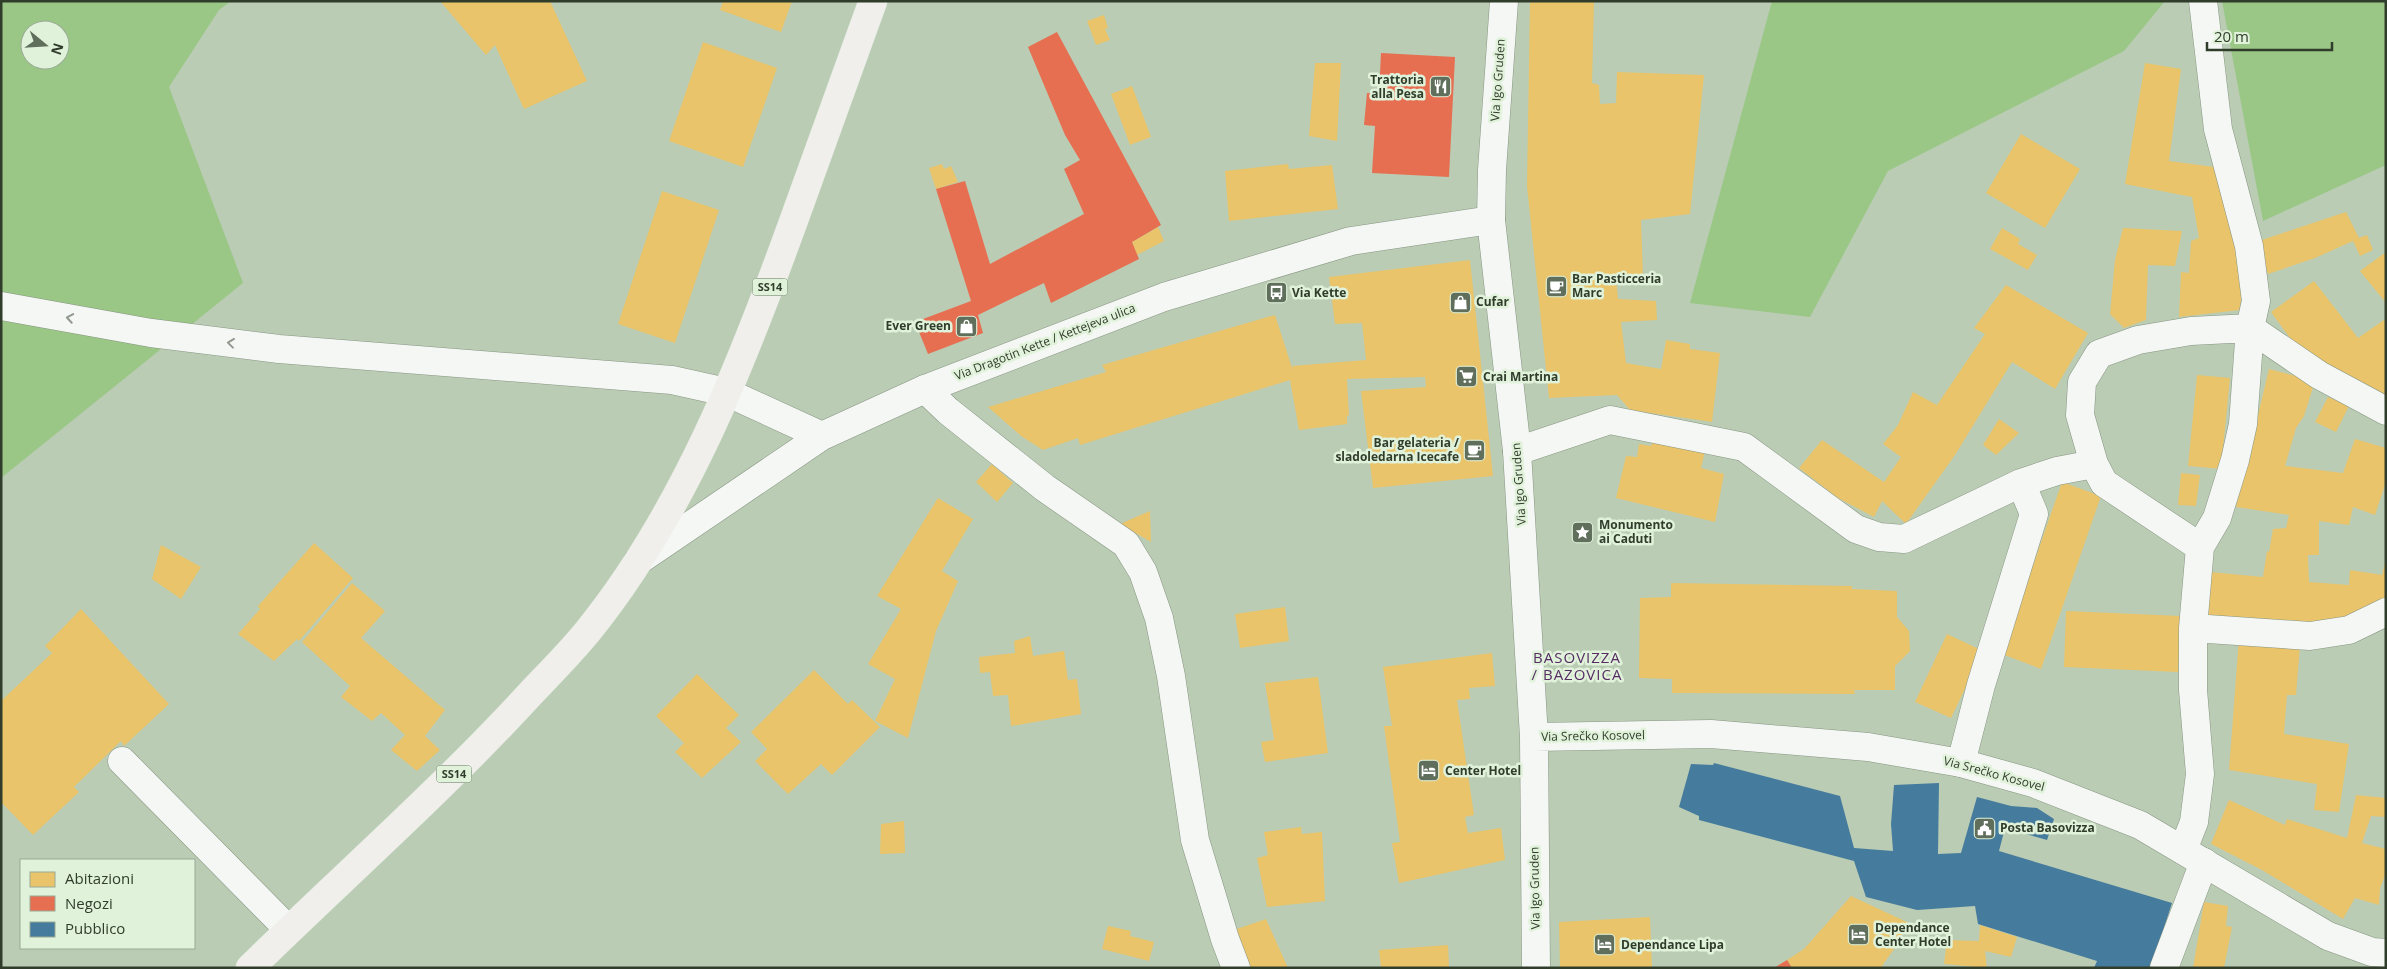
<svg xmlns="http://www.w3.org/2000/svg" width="2387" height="969" viewBox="0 0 2387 969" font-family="'Open Sans',sans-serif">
<rect width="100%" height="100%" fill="#baccb4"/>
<path fill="#9ac786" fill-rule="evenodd" d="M1,1H231L219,10L169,87L243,283L1,478ZM30,30H60V60H30Z
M1772,1H2165L2124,51L1888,171L1810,317L1690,303Z
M2222,1H2386V165L2263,221Z"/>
<path fill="#e9c46a" d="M440,1H550L587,81L524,109L495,45L486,55Z
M723,1H792L781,32L720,10Z
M1530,1H1594L1592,83L1599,85L1600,104L1616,103L1617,72L1704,75L1690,214L1641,220L1643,276L1616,278L1618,299L1656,301L1657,320L1621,322L1626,363L1661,369L1666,340L1690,344V349L1720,353L1712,422L1630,410L1617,395L1549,398L1527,186Z
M1104,15L1108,28L1105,29L1110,40L1096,45L1087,21Z
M703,42L777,68L743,167L669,141Z
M1315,63H1341L1337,141L1309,136Z
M2145,63L2181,69L2169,161L2222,168L2243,277L2240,310L2179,317L2181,272L2189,273L2191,241L2199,238L2192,197L2125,184Z
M1132,86L1151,137L1130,145L1111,94Z
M2021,134L2080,169L2045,228L1986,193Z
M942,164L944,169L951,166L958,182L936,189L929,168Z
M1288,164L1289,169L1332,165L1338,209L1229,221L1225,171Z
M662,191L719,210L675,343L618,324Z
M2346,212L2359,238L2367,235L2373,250L2360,256L2353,241L2315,258L2268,274L2256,242Z
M1158,227L1164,241L1137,255L1132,242Z
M2002,228L2020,239L2018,244L2037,255L2028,270L1990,249Z
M2123,228L2182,231L2175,266L2148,265L2146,320L2124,328L2110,314L2115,260Z
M2386,252V303L2360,271Z
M1470,260L1493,476L1373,488L1361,391L1426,387L1425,377L1347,379L1349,416L1347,415V424L1299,430L1290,380L1080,445L1078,438L1043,450L1021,436L988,407L1106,372L1102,365L1275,315L1293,371L1292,366L1366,360L1362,323L1335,324L1329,277Z
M2314,281L2358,338L2384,320L2386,322V399L2306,360L2271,312Z
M2006,285L2088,333L2055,389L2012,362L1955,455L1906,524L1882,501L1874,517L1838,498L1799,468L1822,440L1884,482L1901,457L1883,444L1898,425L1913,392L1937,405L1985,334L1974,328Z
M2269,369L2315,381L2304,416L2296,428L2285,466L2343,473L2355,439L2386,448V482L2375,515L2353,507L2349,525L2319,521V555H2308L2309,582L2349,585L2350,570L2382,575L2386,559V604L2345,624L2208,620L2210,572L2263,577L2267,551L2269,552L2273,529L2286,528L2289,515L2236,507Z
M2197,375L2230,378L2221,469L2188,466Z
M2328,397L2349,406L2336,432L2315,422Z
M1999,419L2019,433L1996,455L1983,445Z
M1655,436L1705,451L1701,468L1724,474L1715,522L1616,498L1626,456L1637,457L1639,444L1651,446Z
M992,464L1013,483L997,502L976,482Z
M2181,473L2200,475L2196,506L2178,505Z
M2062,482L2101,496L2041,669L2002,654Z
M938,498L973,519L942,571L958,581L936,631L908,738L875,721L895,679L868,664L901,609L877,596Z
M1150,511L1151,542L1120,524Z
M314,543L353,578L299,641L297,639L274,661L238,634L260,609L258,606Z
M161,545L201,567L181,599L152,579Z
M352,583L385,611L361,638L445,710L425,736L440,750L417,771L391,750L405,735L381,713L372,721L341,697L350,686L302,642Z
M1671,583L1852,586V589L1897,591V617L1909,631L1910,651L1895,666V690H1854L1855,694L1672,693V679L1639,678L1640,598L1671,597Z
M1285,607L1289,641L1240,648L1235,614Z
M81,609L169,704L124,746L121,741L74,787L79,792L33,835L1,802V701L52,653L45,646Z
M2066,611L2181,616L2178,672L2064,667Z
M1947,634L1983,651L1951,718L1915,702Z
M1030,636L1033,656L1064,651L1068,680L1077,679L1081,714L1011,726L1008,695L993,696L990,672L980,673L979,657L1015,653L1014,641Z
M2239,638L2300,646L2296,695H2287L2284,734L2349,744L2339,812L2314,810L2317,784L2229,770Z
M1492,653L1495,686L1469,688L1470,699L1457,700L1474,815L1465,817L1468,833L1501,828L1505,860L1399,883L1392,843L1400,842L1384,726H1392L1383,667Z
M814,670L848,704L852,700L880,727L832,775L821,764L788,794L755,761L767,749L751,732Z
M697,674L739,715L726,728L741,742L702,778L675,752L684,743L656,716Z
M1318,677L1328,753L1265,762L1261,742L1274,740L1265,683Z
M2356,795L2386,798V817L2371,816L2362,843L2386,849V873L2380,888L2379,905L2355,898L2343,919L2262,870L2211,844L2229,800L2285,825L2287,819L2347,838Z
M904,821L905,853L880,854L881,824Z
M1301,827L1302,834L1322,832L1325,901L1267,907L1257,858L1268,855L1264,832Z
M1851,896L1911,924L1892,947L1894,949L1882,966L1885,968H1792L1787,960L1804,949Z
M2204,902L2228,906L2226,926L2232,927L2224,968H2193Z
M1650,917L1652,968H1560L1559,922Z
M1266,919L1288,968H1247L1231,931Z
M1980,925L2017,937L2011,957L1985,951L1987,968L1944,964L1947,940L1979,941Z
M1108,926L1131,931L1130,936L1154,942L1149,961L1102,949Z
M1448,945L1449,968H1381L1379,950Z"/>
<path fill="#e76f51" d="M1057,32L1161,225L1132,242L1139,259L1051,303L1044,283L978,315L983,333L928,354L915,322L971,301L936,189L965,181L990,264L1084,214L1064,169L1080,160L1065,135L1028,47Z
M1381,53L1455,57L1449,177L1372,173L1375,126L1364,125L1367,93L1379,94Z
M1787,960L1792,968H1774Z"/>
<path fill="#457b9d" d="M1714,763L1840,796L1854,848L1893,851L1891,824L1894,785L1939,783L1938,854L1961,853L1977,797L2011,806L2037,808L2054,819L2047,840L2005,828L1999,851L2172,903L2151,968H2094L2097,961L1978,924L1975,906L1917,910L1866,897L1854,861L1699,820V816L1679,807L1691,764L1713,765Z"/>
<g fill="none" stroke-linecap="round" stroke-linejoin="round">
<defs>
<path id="minor" d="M1,306L151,333L279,349L672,380L726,392
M925,389L948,411L1045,488L1126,544L1143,572L1159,618L1171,676L1195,840L1225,939L1236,968
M1517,451L1610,420L1744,447L1856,529L1879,537L1904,539L2021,483L2057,471L2094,464L2080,415L2082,382L2099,354L2138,340L2191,331L2250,328L2319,375L2386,411
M2094,464L2104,483L2200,547
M2193,628L2310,636L2349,630L2386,612
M122,761L289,930
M1961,763L1981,685L2034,514L2021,483
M2183,850L2194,822L2200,774L2193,690V628L2200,547L2217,518L2235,460L2243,424L2250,328L2256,301L2249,246L2218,129L2203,1
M2164,968L2204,862"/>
<path id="tertiary" d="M726,392L822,436
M638,561L822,436L925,389L1164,297L1351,241L1491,220"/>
<path id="secondary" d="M1504,1L1492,170L1491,220L1517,451L1534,737L1536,968
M1534,737L1711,734L1868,747L1961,763L2033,783L2140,825L2328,936L2372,952L2386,953"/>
<path id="primary" d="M250,968C344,876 443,789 532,692C551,672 571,652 588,631C685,511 743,361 795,217C821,145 847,73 873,1"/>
</defs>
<use href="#minor" stroke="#879582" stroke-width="29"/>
<use href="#tertiary" stroke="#879582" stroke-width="29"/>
<use href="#secondary" stroke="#879582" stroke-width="29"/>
<use href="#primary" stroke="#e0e8dd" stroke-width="29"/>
<use href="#minor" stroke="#f5f7f4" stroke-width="28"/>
<use href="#tertiary" stroke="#f5f7f4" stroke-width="28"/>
<use href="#secondary" stroke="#f5f7f4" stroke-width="28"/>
<use href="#primary" stroke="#f0efeb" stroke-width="28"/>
</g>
<defs><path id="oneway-chevron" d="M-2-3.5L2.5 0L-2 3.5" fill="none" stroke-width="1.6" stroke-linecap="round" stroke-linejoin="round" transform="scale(1.25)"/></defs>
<g stroke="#929a90">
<use href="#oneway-chevron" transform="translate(70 318) rotate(-170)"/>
<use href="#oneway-chevron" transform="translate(231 343) rotate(-173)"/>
</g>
<defs>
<symbol id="restaurant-square" viewBox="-11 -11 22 22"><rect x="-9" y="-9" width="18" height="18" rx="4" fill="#606f5b" stroke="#e1f2db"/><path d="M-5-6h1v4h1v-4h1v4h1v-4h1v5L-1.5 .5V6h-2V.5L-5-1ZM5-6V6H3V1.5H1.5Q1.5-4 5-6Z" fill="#fff"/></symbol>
<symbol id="cafe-square" viewBox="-11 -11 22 22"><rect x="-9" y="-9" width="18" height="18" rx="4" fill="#606f5b" stroke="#e1f2db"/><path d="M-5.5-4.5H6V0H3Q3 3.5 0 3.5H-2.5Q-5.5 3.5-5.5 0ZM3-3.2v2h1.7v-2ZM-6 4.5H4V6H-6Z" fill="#fff"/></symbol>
<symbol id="bus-square" viewBox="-11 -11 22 22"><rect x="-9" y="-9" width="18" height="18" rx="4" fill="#606f5b" stroke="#e1f2db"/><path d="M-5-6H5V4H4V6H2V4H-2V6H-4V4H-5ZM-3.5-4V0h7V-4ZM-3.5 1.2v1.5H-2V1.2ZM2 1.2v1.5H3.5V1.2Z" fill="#fff"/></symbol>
<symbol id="shop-square" viewBox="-11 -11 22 22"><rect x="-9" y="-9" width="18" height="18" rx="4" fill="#606f5b" stroke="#e1f2db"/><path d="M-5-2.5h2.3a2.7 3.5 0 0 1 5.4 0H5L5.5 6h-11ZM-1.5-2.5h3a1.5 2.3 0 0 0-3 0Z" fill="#fff"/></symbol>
<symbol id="supermarket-square" viewBox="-11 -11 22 22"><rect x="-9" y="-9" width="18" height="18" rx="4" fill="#606f5b" stroke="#e1f2db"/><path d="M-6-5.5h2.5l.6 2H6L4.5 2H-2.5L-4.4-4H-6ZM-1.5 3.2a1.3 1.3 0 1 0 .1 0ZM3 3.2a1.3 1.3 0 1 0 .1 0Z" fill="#fff"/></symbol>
<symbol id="sight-square" viewBox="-11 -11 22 22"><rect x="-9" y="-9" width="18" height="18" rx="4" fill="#606f5b" stroke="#e1f2db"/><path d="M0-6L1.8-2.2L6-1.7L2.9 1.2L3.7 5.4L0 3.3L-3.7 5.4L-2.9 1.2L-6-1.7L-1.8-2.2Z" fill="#fff"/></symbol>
<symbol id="hotel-square" viewBox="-11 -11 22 22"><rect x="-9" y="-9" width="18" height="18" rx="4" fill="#606f5b" stroke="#e1f2db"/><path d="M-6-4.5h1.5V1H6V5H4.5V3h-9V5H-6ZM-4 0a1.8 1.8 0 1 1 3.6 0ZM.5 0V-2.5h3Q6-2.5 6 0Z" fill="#fff"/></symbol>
<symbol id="civic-square" viewBox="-11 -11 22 22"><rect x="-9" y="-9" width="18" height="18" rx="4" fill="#606f5b" stroke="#e1f2db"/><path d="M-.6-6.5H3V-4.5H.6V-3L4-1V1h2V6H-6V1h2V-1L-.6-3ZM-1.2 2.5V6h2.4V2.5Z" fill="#fff"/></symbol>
</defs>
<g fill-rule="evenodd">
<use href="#restaurant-square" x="1428" y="74" width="25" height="25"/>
<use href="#cafe-square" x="1544" y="274" width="25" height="25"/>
<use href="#bus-square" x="1264" y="280" width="25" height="25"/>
<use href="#shop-square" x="1448" y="290" width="25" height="25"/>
<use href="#shop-square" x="954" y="314" width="25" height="25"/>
<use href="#supermarket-square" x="1454" y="364" width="25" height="25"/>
<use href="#cafe-square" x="1462" y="438" width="25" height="25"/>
<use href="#sight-square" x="1570" y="520" width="25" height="25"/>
<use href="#hotel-square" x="1416" y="758" width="25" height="25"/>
<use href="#civic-square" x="1972" y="816" width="25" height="25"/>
<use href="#hotel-square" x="1846" y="922" width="25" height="25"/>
<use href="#hotel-square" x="1592" y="932" width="25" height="25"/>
</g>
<g text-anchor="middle" stroke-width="5" stroke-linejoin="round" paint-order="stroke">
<g fill="#e1f2db" stroke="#657360" stroke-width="1">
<rect x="752.5" y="278.5" width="35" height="17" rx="4"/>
<rect x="436.5" y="765.5" width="35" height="17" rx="4"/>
</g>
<g font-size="11" font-weight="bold" fill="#303d2b">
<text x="770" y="291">SS14</text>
<text x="454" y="778">SS14</text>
</g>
<g font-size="12" font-weight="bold" fill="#303d2b" stroke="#e1f2db" text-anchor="start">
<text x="1424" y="84" text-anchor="end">Trattoria<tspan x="1424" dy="14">alla Pesa</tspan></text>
<text x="1572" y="283">Bar Pasticceria<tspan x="1572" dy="14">Marc</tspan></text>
<text x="1292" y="297">Via Kette</text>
<text x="1476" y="306">Cufar</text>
<text x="951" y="330" text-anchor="end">Ever Green</text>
<text x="1483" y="381">Crai Martina</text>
<text x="1459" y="447" text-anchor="end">Bar gelateria /<tspan x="1459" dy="14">sladoledarna Icecafe</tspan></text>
<text x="1599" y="529">Monumento<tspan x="1599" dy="14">ai Caduti</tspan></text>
<text x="1445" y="775">Center Hotel</text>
<text x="2000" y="832">Posta Basovizza</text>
<text x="1875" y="932">Dependance<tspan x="1875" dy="14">Center Hotel</tspan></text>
<text x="1621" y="949">Dependance Lipa</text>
</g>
<g font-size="12" fill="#303d2b" stroke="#e1f2db">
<text transform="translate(1498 80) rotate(-86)" y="4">Via Igo Gruden</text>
<text transform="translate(1045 342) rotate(-21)" y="4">Via Dragotin Kette / Kettejeva ulica</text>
<text transform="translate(1519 484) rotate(-94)" y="4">Via Igo Gruden</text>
<text transform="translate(1593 736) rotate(-1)" y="4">Via Srečko Kosovel</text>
<text transform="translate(1994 774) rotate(15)" y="4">Via Srečko Kosovel</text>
<text transform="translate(1535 888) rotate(-91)" y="4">Via Igo Gruden</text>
</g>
<g font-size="15" letter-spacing="1" fill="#562e64" stroke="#e1f2db">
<text x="1577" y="663">BASOVIZZA<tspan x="1577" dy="17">/ BAZOVICA</tspan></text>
</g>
</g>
<rect width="2387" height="969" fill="none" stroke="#303d2b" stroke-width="5"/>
<rect x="20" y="859" width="175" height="90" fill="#e1f2db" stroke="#9aaa95"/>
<rect x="30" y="872" width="25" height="15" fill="#e9c46a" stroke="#9aaa95"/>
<text x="65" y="884" font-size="15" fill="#303d2b">Abitazioni</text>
<rect x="30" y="896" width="25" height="15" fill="#e76f51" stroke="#9aaa95"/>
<text x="65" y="909" font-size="15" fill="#303d2b">Negozi</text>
<rect x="30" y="922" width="25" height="15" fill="#457b9d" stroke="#9aaa95"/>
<text x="65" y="934" font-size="15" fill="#303d2b">Pubblico</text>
<g transform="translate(45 45) rotate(108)"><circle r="24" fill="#e1f2db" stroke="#9aaa95"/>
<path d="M0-4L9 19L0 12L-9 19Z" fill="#606f5b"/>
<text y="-8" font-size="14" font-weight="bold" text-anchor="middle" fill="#303d2b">N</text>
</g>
<path d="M2207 42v8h125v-8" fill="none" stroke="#303d2b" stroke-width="2.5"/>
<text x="2214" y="42" font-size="15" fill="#303d2b" stroke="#e1f2db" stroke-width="4" paint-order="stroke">20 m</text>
</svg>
